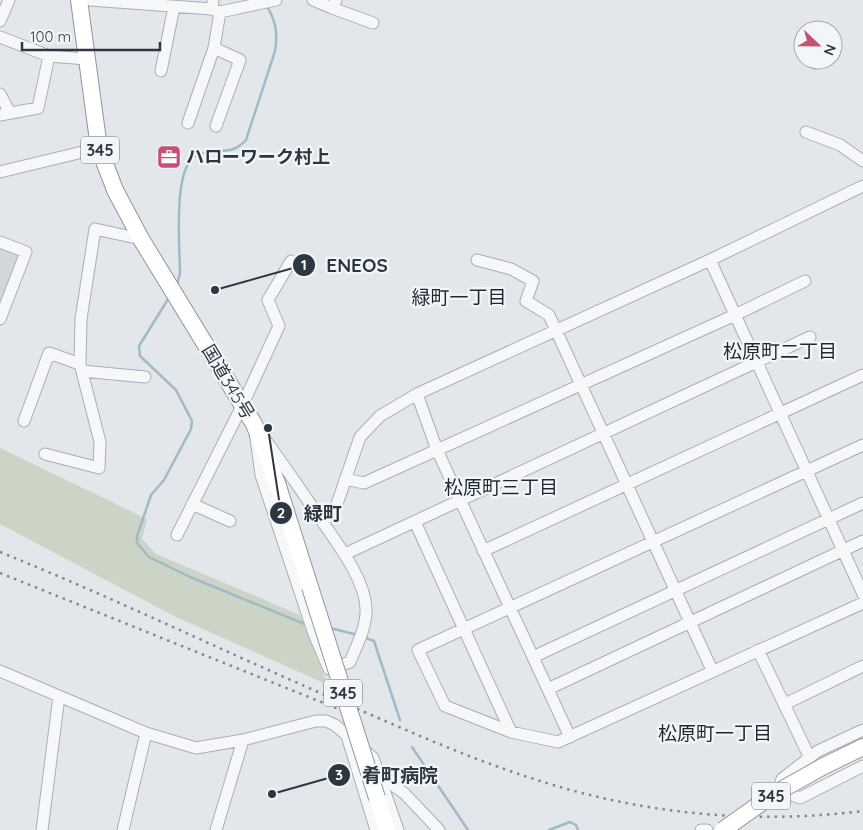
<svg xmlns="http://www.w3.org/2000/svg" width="863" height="830" viewBox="0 0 863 830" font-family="Quicksand,'Noto Sans JP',sans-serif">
<rect width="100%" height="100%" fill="#e3e7eb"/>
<path fill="#d2d7dc" d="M0,248L17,254L19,259L0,305Z"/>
<path fill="#cbd4c5" d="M0,448L147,519L142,539L156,554L300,615L328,685L174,616L0,524Z"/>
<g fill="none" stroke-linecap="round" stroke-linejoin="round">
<path stroke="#a1bac8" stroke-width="2.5" d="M177,285L180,273C180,250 172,165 197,155C216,147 231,157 246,140L275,51C278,33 276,22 267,6
M170,296L139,346L140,356L176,390L192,421L191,429L164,480L151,495L137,536V543L149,557L190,577L307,625
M330,628L358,635
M363,637L374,641L400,720
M412,747L468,830
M549,830L570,822L576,825L578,830"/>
<defs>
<path id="minor" d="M90,0L212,9L213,0
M313,0L332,8L336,0
M332,8L373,23
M214,10L220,12L276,0
M0,21L9,0
M0,37L49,56L87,59
M214,48L240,60L216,126
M161,71L174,7
M0,94L10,113
M0,115L38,108L49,56
M188,123L214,48L220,12
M806,132L840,145L863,161
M0,172L99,148
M0,242L26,252L0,319
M477,260L511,269L533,281L526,301L549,315L712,670
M710,260L863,594
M82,371L145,377
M417,394L437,450L570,737
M24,421L49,353L80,364
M254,424C278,457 301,490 324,524C339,546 365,580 366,608C367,626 357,645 350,662L329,669L314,634L261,475Z
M863,445L418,650L445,706L511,732L558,742L863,603
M45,454L99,468L100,442L80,364L81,319L95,229L141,239
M345,479L364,483L735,315L805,281
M192,504L230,521
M415,522L511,732
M323,523L336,507L360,437L380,416L417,394L710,260L863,186
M177,535L243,404L279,326L268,300L291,261
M483,551L863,375
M345,554L810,337
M758,650L809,756
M533,657L863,503
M0,671L146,733L196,748L243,740L316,721H326L335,725L373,758L398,830
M548,689L863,541
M785,704L863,666
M863,730L818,751L782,779L781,782L789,794L800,798L863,766
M347,736L376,830
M381,777L404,793L439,830
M42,830L59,696
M123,830L146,733
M216,830L243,740
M701,830H707"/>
<path id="highway" d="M79,0L99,148L115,190L141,239L254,424L277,483L310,587
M822,767L863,747
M377,798L387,830"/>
</defs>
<use href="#minor" stroke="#a8afb5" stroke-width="13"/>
<use href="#highway" stroke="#8c97a0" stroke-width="18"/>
<use href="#minor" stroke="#f6f7f9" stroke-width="11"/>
<use href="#highway" stroke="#fff" stroke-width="16"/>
<path stroke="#7e8993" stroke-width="2.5" stroke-dasharray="2.5 5" stroke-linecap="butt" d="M0,552C119,600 235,657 353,707C417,735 483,764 550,784C651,815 758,824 863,811
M0,573L351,714"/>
<defs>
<path id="highway-bridge" d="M310,587L377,798
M723,830L774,794L822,767"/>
</defs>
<use href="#highway-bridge" stroke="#8c97a0" stroke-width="18" stroke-linecap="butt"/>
<use href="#highway-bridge" stroke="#fff" stroke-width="16"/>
</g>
<defs>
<symbol id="office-square" viewBox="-11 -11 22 22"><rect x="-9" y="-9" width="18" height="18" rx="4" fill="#c75174" stroke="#f3f6f8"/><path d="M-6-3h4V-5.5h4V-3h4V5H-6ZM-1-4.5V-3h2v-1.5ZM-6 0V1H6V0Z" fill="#fff"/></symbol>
</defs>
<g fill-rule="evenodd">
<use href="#office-square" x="155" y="143" width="28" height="28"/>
</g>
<g text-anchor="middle" stroke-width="4.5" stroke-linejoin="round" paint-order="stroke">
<g fill="#f3f6f8" stroke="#687079" stroke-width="1">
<rect x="81" y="136.5" width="38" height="27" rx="4"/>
<rect x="324" y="679.5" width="38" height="27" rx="4"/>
<rect x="752" y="782.5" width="38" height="27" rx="4"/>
</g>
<g font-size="16" font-weight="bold" fill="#2c3742">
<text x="100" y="156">345</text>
<text x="343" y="699">345</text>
<text x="771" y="802">345</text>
</g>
<g font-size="18" font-weight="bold" fill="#2c3742" stroke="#f3f6f8" text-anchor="start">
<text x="186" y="163">ハローワーク村上</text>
</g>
<g font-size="18" fill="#2c3742" stroke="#f3f6f8">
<text transform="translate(228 382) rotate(59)" y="6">国道345号</text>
</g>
<g font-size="19" fill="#1e2833" stroke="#f3f6f8">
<text x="459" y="304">緑町一丁目</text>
<text x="780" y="358">松原町二丁目</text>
<text x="501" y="494">松原町三丁目</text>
<text x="715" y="740">松原町一丁目</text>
</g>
</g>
<path fill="none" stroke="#2c3742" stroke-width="2" d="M215 290L304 265M268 428L281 513M272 794L339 775"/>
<g fill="#2c3742" stroke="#f3f6f8" stroke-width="2">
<circle cx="215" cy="290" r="5"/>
<circle cx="268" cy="428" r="5"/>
<circle cx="272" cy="794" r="5"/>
<circle cx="304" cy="265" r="12"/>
<circle cx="281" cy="513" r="12"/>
<circle cx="339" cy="775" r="12"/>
</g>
<g font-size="15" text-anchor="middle" font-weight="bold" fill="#fff">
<text x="304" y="270">1</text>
<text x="281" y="518">2</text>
<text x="339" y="780">3</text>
</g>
<g font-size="19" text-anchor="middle" font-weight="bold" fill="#2c3742" stroke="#f3f6f8" stroke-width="4.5" stroke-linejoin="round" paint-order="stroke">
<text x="357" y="272">ENEOS</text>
<text x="323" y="520">緑町</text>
<text x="400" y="782">肴町病院</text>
</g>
<g transform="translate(818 45) rotate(112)"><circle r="24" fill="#f3f6f8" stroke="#a3aaaf"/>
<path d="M0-4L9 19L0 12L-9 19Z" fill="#c75174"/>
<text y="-8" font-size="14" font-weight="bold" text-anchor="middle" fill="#2c3742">N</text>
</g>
<path d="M22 42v8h138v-8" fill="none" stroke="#2c3742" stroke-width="2.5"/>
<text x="30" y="42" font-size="15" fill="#2c3742" stroke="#f3f6f8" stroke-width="4" paint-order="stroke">100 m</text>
</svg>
